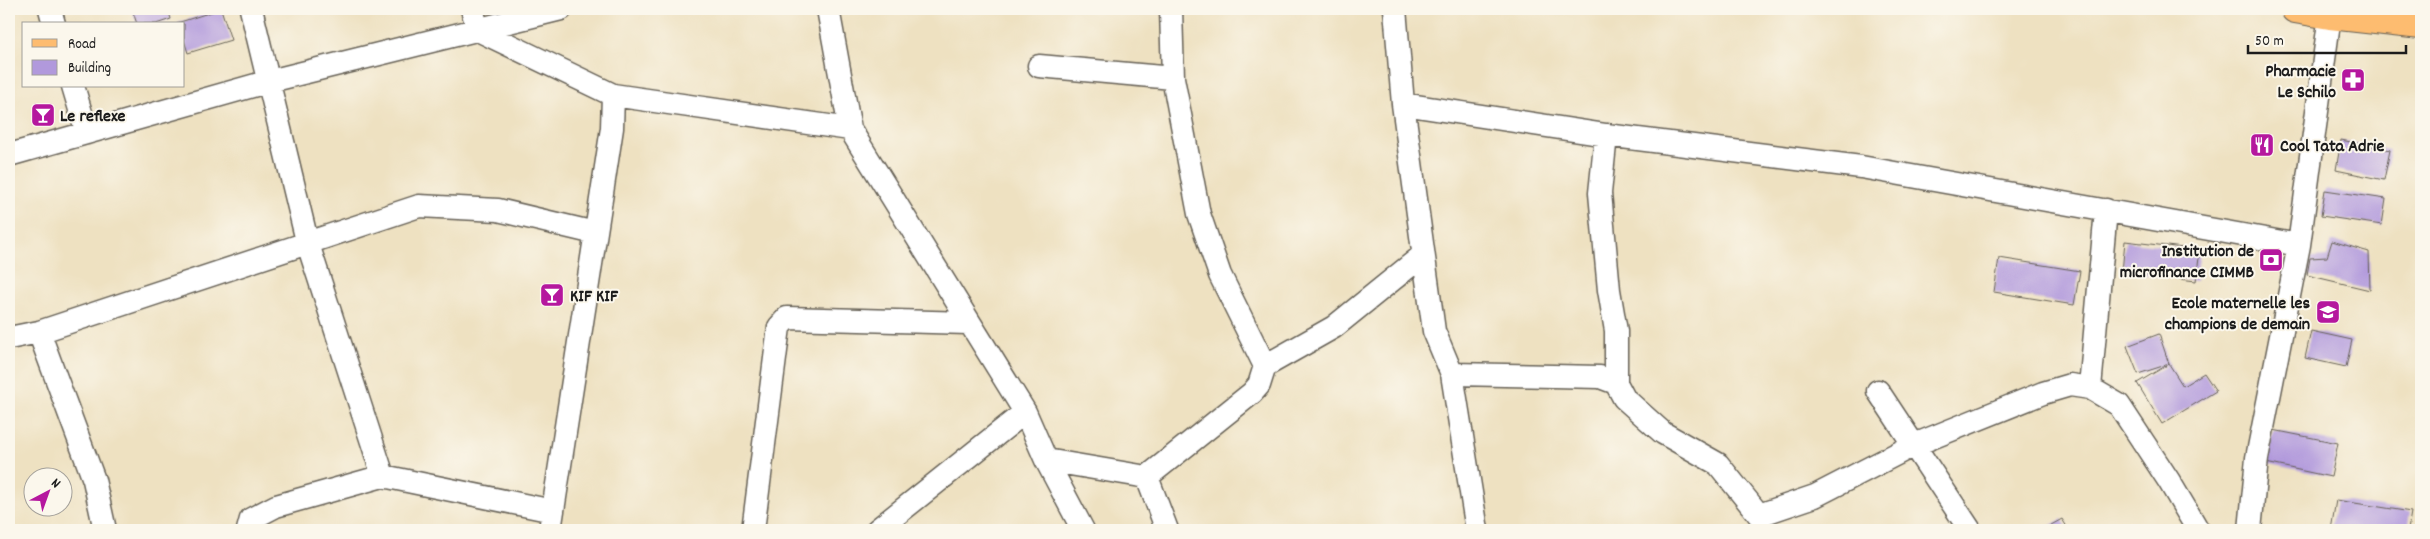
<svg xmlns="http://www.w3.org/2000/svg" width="2430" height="539" viewBox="0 0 2430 539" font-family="Dekko,sans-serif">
<rect width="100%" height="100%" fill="#fbf7ec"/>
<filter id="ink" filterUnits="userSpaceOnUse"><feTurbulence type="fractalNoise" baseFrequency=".02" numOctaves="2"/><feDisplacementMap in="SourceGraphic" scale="10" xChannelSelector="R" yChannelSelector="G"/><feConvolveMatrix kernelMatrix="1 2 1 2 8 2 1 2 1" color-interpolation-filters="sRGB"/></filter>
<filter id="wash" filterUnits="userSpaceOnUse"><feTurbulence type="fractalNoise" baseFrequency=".0096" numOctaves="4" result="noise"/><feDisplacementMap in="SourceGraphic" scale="20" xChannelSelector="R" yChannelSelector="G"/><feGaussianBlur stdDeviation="1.12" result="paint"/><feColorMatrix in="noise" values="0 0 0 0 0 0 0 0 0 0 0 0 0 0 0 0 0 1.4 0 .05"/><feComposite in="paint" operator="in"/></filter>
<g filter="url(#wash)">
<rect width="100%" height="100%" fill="#eee1c1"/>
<g id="blocks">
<path fill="#b199dc" d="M132,9H168L171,19L156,24H137Z
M221,9L231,40L188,53L184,40V24L177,23Z
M2341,140L2390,150L2384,180L2336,170Z
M2325,190L2386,199L2382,225L2321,216Z
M2125,241L2200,250L2196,281L2122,272Z
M2332,241L2369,252L2370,290L2307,275L2310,258L2327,257Z
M1999,258L2080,271L2074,305L1994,292Z
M2311,331L2352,340L2346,367L2305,358Z
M2159,334L2169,364L2138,374L2127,346Z
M2169,364L2183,386L2204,373L2216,391L2162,424L2137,383Z
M2273,430L2338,443L2331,477L2266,463Z
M2336,500L2411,512L2408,530H2331Z
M2062,519L2069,530H2042Z"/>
</g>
</g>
<g filter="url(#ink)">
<use href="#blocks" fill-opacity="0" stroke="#666156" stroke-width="1"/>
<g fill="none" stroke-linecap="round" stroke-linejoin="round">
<defs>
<path id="minor" d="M50,9L54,24
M251,9L307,241L383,476
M472,9L478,30L613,95
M828,9L850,129L1025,412
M1171,9L1173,78L1199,214L1220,275L1265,366
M1395,9L1403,104L1434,331L1452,374L1477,530
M1039,66L1173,78
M73,86L87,133
M1403,104L1606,135L1861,167L2299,245
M1606,135L1600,193L1609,290L1616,331V383
M9,155L270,81L561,9
M39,332L94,480L105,530
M9,338L39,332L419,206L498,210L595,233
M1452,374L1600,377L1616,383L1624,398L1663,433L1718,464L1759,515L1815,496L1914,445L2043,393L2070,385L2090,388L2119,405L2169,481L2198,530
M2090,388L2106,210
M1878,391L1970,530
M1046,460L1083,530
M1147,477L1167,530
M248,530L251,519L276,506L383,476L553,511
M550,530L612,128L613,95L850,129
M753,530L779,327L787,318L968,323
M877,530L1025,412L1046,460L1147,477L1252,393L1259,385L1265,366L1334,327L1423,255
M2250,530L2257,458L2299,245L2330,15"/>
<path id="major" d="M2295,9L2330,15L2421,25"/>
</defs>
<use href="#minor" stroke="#666156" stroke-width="25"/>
<use href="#major" stroke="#666156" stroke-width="30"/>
<use href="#minor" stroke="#fff" stroke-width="22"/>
<use href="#major" stroke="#fdbc70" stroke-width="28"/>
</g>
</g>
<defs>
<symbol id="pharmacy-square" viewBox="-11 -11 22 22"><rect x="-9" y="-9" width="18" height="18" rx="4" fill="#b5179e" stroke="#fbf7ec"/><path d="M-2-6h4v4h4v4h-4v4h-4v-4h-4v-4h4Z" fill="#fff"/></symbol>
<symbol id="bar-square" viewBox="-11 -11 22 22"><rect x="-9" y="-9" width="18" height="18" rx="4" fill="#b5179e" stroke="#fbf7ec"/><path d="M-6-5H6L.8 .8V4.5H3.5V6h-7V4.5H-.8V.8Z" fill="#fff"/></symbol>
<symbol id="restaurant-square" viewBox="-11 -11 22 22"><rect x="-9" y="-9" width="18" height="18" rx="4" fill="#b5179e" stroke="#fbf7ec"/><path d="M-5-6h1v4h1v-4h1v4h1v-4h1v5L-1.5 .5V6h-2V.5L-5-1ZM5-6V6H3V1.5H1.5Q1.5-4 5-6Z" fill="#fff"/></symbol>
<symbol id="bank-square" viewBox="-11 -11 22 22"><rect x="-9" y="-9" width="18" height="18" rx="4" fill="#b5179e" stroke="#fbf7ec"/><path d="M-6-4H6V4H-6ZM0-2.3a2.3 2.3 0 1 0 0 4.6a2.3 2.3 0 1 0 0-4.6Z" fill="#fff"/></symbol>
<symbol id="school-square" viewBox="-11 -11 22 22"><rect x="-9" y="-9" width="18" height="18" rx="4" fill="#b5179e" stroke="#fbf7ec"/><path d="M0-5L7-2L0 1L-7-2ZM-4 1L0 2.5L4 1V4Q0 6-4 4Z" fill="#fff"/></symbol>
</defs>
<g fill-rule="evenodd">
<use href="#pharmacy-square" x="2339" y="66" width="28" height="28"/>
<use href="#bar-square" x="29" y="101" width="28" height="28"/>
<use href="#restaurant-square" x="2248" y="131" width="28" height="28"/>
<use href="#bank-square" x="2257" y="246" width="28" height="28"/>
<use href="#bar-square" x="538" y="281" width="28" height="28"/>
<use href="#school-square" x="2314" y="298" width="28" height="28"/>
</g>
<g text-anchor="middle" stroke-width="4" stroke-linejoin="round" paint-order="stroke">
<g font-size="18" font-weight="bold" fill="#1c1c1c" stroke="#fbf7ec" text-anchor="end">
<text x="2336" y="76">Pharmacie<tspan x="2336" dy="21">Le Schilo</tspan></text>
<text x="60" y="121" text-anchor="start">Le reflexe</text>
<text x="2280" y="151" text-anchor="start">Cool Tata Adrie</text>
<text x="2254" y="256">Institution de<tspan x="2254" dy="21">microfinance CIMMB</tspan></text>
<text x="570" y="301" text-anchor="start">KIF KIF</text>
<text x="2310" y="308">Ecole maternelle les<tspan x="2310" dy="21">champions de demain</tspan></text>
</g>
</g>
<rect width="2430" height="539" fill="none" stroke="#fbf7ec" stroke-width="30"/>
<rect x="22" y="22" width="162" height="65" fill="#fbf7ec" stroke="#a29f99"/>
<rect x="32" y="39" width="25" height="8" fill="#fdbc70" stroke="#a29f99"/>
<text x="68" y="48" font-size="15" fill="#1c1c1c">Road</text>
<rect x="32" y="60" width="25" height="15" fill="#b199dc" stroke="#a29f99"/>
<text x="68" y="72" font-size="15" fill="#1c1c1c">Building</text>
<g transform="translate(48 492) rotate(41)"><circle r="24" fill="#fbf7ec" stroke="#a29f99"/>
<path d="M0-4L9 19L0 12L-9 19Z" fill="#b5179e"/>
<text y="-8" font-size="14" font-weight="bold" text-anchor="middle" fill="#1c1c1c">N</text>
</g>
<path d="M2248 45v8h158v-8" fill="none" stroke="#1c1c1c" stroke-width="2.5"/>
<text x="2255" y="45" font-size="15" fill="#1c1c1c" stroke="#fbf7ec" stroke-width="4" paint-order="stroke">50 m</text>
</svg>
